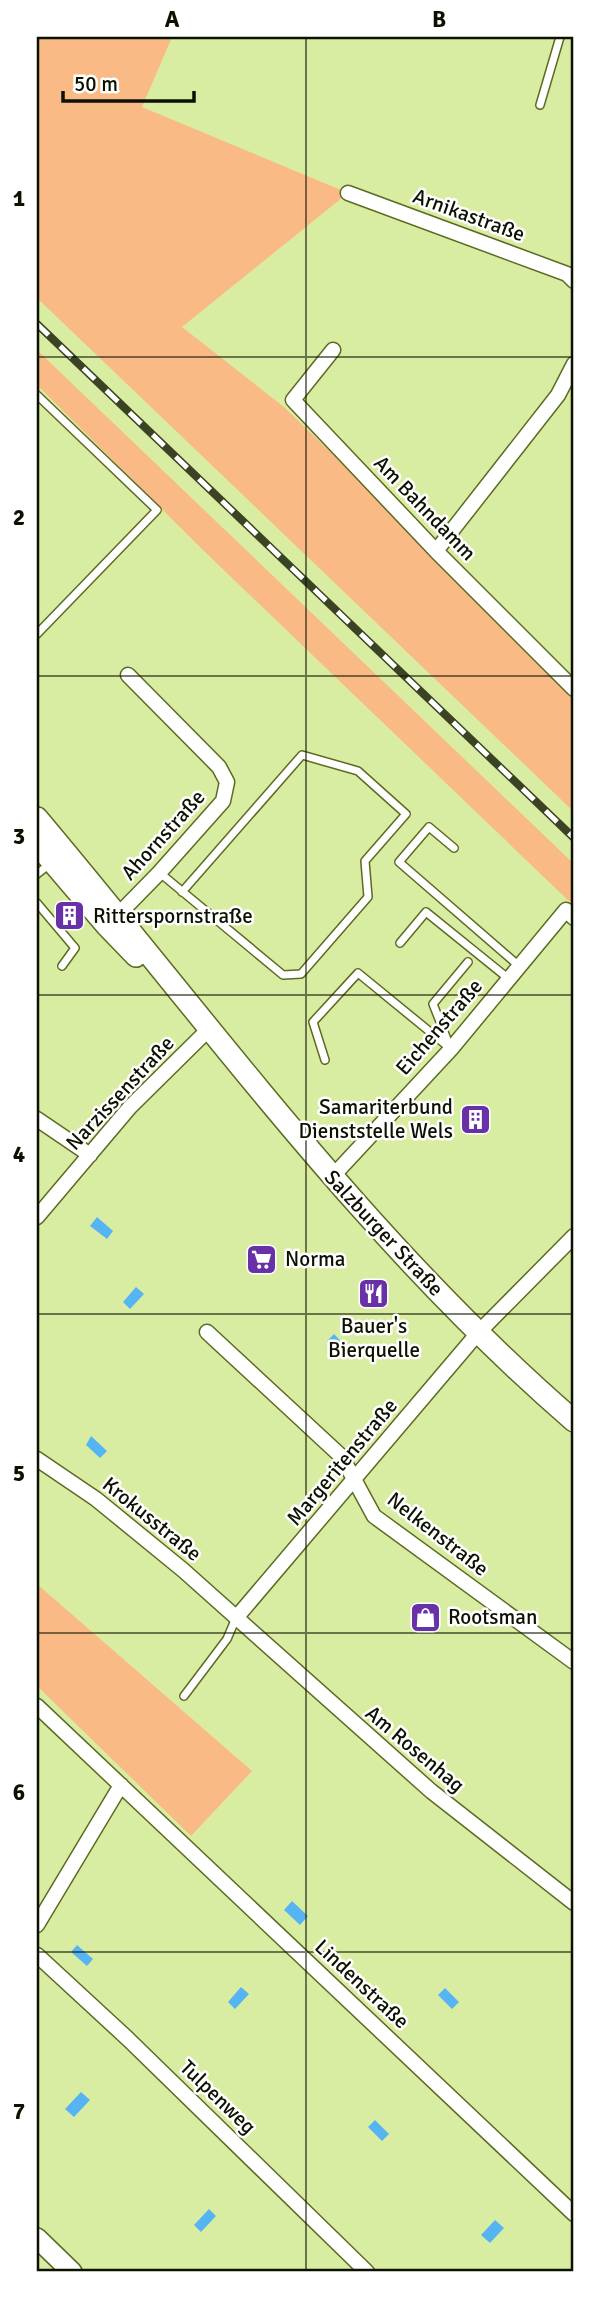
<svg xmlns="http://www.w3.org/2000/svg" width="611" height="2309" viewBox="0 0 611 2309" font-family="Signika,sans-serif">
<rect width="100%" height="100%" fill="#d9eda2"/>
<path fill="#faba86" d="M37,37H172L142,107L348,193L182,327L284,407L411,530L574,695V812L37,298Z
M37,350L574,864V906L204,551L37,385Z
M37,1584L252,1771L191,1836L37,1686Z"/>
<path fill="#56b4f2" d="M97,1217L113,1231L107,1239L90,1226Z
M136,1287L144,1294L130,1309L123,1302Z
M334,1334L348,1349L341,1356L327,1341Z
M91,1436L107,1451L100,1458L86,1445Z
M292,1901L308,1916L300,1925L284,1910Z
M77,1945L93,1959L87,1966L71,1952Z
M241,1987L249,1994L235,2009L228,2002Z
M445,1988L459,2002L452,2009L438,1995Z
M81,2092L90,2100L74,2117L65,2109Z
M375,2120L389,2134L382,2141L368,2127Z
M209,2209L216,2216L201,2232L194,2225Z
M495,2220L504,2228L490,2243L481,2235Z"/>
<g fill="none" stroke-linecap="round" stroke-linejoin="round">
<defs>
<path id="lane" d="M540,105L560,37
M37,395L157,510L37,634
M454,848L429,827L399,862L519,966
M160,873L283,975L301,974L368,897L365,861L406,814L358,771L302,755L182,892
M37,874L51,863
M37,903L75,948L62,966
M400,943L426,912L509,979
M450,1047L433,1004L468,962
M325,1060L313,1022L358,973L451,1049
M184,1696L227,1639L236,1618"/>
<path id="street" d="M348,193L567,274L574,281
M333,350L293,400L436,551L574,689
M436,551L558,395L574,364
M111,922L159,873L223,801L227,782L219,767L128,675
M37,1119L90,1155
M332,1177L451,1049L566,910L574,918
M37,1217L130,1107L208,1030
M207,1332L342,1457L374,1516L574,1662
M37,1459L96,1499L183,1570L431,1791L574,1903
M236,1618L478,1333L574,1236
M37,1706L574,2214
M37,1925L121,1785
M37,1955L128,2039L367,2272"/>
<path id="secondary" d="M37,2238L72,2272"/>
<path id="primary" d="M37,818C212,1026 367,1242 574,1421
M37,844L107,926L136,956"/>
</defs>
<use href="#lane" stroke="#5c6b22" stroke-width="10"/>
<use href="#street" stroke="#5c6b22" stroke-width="17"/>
<use href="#secondary" stroke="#5c6b22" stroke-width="22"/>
<use href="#primary" stroke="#5c6b22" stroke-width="24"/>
<use href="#lane" stroke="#fff" stroke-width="7"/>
<use href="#street" stroke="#fff" stroke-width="14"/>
<use href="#secondary" stroke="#fff" stroke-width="19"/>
<use href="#primary" stroke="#fff" stroke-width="21"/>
<defs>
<path id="rail" d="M37,324L574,838"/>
</defs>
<use href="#rail" stroke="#3b4324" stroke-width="8"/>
<use href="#rail" stroke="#fff" stroke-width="5" stroke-dasharray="16" stroke-linecap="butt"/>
</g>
<path fill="none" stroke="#0d1200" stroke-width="2" stroke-opacity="0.55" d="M306,37V2272M37,357H574M37,676H574M37,995H574M37,1314H574M37,1633H574M37,1952H574"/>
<defs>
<symbol id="building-square" viewBox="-11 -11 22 22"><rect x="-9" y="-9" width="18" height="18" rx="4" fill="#6831a8" stroke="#fff"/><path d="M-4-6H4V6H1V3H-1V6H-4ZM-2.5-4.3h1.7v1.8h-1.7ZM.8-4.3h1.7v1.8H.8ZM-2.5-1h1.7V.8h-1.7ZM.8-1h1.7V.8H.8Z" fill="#fff"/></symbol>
<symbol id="supermarket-square" viewBox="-11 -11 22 22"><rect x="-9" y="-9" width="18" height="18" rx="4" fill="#6831a8" stroke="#fff"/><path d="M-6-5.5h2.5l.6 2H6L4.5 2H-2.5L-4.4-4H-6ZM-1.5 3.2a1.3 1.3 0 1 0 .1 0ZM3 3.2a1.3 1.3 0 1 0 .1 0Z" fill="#fff"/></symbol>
<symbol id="restaurant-square" viewBox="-11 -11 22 22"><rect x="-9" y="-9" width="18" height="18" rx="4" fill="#6831a8" stroke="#fff"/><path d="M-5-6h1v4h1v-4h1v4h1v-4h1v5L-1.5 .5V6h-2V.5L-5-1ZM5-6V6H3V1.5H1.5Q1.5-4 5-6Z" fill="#fff"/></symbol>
<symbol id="shop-square" viewBox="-11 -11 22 22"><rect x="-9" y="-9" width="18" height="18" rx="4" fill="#6831a8" stroke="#fff"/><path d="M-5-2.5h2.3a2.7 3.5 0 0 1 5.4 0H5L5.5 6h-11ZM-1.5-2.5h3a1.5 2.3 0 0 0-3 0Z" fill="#fff"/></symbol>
</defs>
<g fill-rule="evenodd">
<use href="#building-square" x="52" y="898" width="35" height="35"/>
<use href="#building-square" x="458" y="1102" width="35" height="35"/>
<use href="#supermarket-square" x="244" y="1242" width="35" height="35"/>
<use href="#restaurant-square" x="356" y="1276" width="35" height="35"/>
<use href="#shop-square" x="408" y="1600" width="35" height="35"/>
</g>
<g text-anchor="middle" stroke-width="5" stroke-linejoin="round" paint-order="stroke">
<g font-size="21" fill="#0d1200" stroke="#fff">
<text transform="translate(469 215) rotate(20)" y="7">Arnikastraße</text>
<text transform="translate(425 508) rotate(46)" y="7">Am Bahndamm</text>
<text transform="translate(163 835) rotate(-48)" y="7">Ahornstraße</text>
<text transform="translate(439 1027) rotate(-49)" y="7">Eichenstraße</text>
<text transform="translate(120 1093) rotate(-47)" y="7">Narzissenstraße</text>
<text transform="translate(384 1233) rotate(47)" y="7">Salzburger Straße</text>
<text transform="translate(342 1462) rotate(-50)" y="7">Margeritenstraße</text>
<text transform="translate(152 1519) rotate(39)" y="7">Krokusstraße</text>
<text transform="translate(438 1534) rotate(38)" y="7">Nelkenstraße</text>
<text transform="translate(415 1749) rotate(40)" y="7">Am Rosenhag</text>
<text transform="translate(362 1984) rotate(43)" y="7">Lindenstraße</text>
<text transform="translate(218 2097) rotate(44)" y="7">Tulpenweg</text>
</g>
<g font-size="21" fill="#0d1200" stroke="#fff" text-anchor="start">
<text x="93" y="923">Ritterspornstraße</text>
<text x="453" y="1114" text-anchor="end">Samariterbund<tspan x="453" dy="24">Dienststelle Wels</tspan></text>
<text x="285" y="1266">Norma</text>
<text x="374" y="1333" text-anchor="middle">Bauer's<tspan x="374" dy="24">Bierquelle</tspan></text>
<text x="448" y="1624">Rootsman</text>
</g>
</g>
<rect width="611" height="2309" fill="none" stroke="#ffffff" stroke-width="77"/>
<path d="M63 91v10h131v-10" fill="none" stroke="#0d1200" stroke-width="3.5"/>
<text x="74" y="91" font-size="21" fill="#0d1200" stroke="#ffffff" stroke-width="5" paint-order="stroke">50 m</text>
<rect x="38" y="38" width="534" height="2232" fill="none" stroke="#0d1200" stroke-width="2.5"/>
<g font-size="23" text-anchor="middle" font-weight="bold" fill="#0d1200">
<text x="172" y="27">A</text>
<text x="439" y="27">B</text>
<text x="19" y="206">1</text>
<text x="19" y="525">2</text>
<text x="19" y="844">3</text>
<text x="19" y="1162">4</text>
<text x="19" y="1481">5</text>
<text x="19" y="1800">6</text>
<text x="19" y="2119">7</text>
</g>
</svg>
